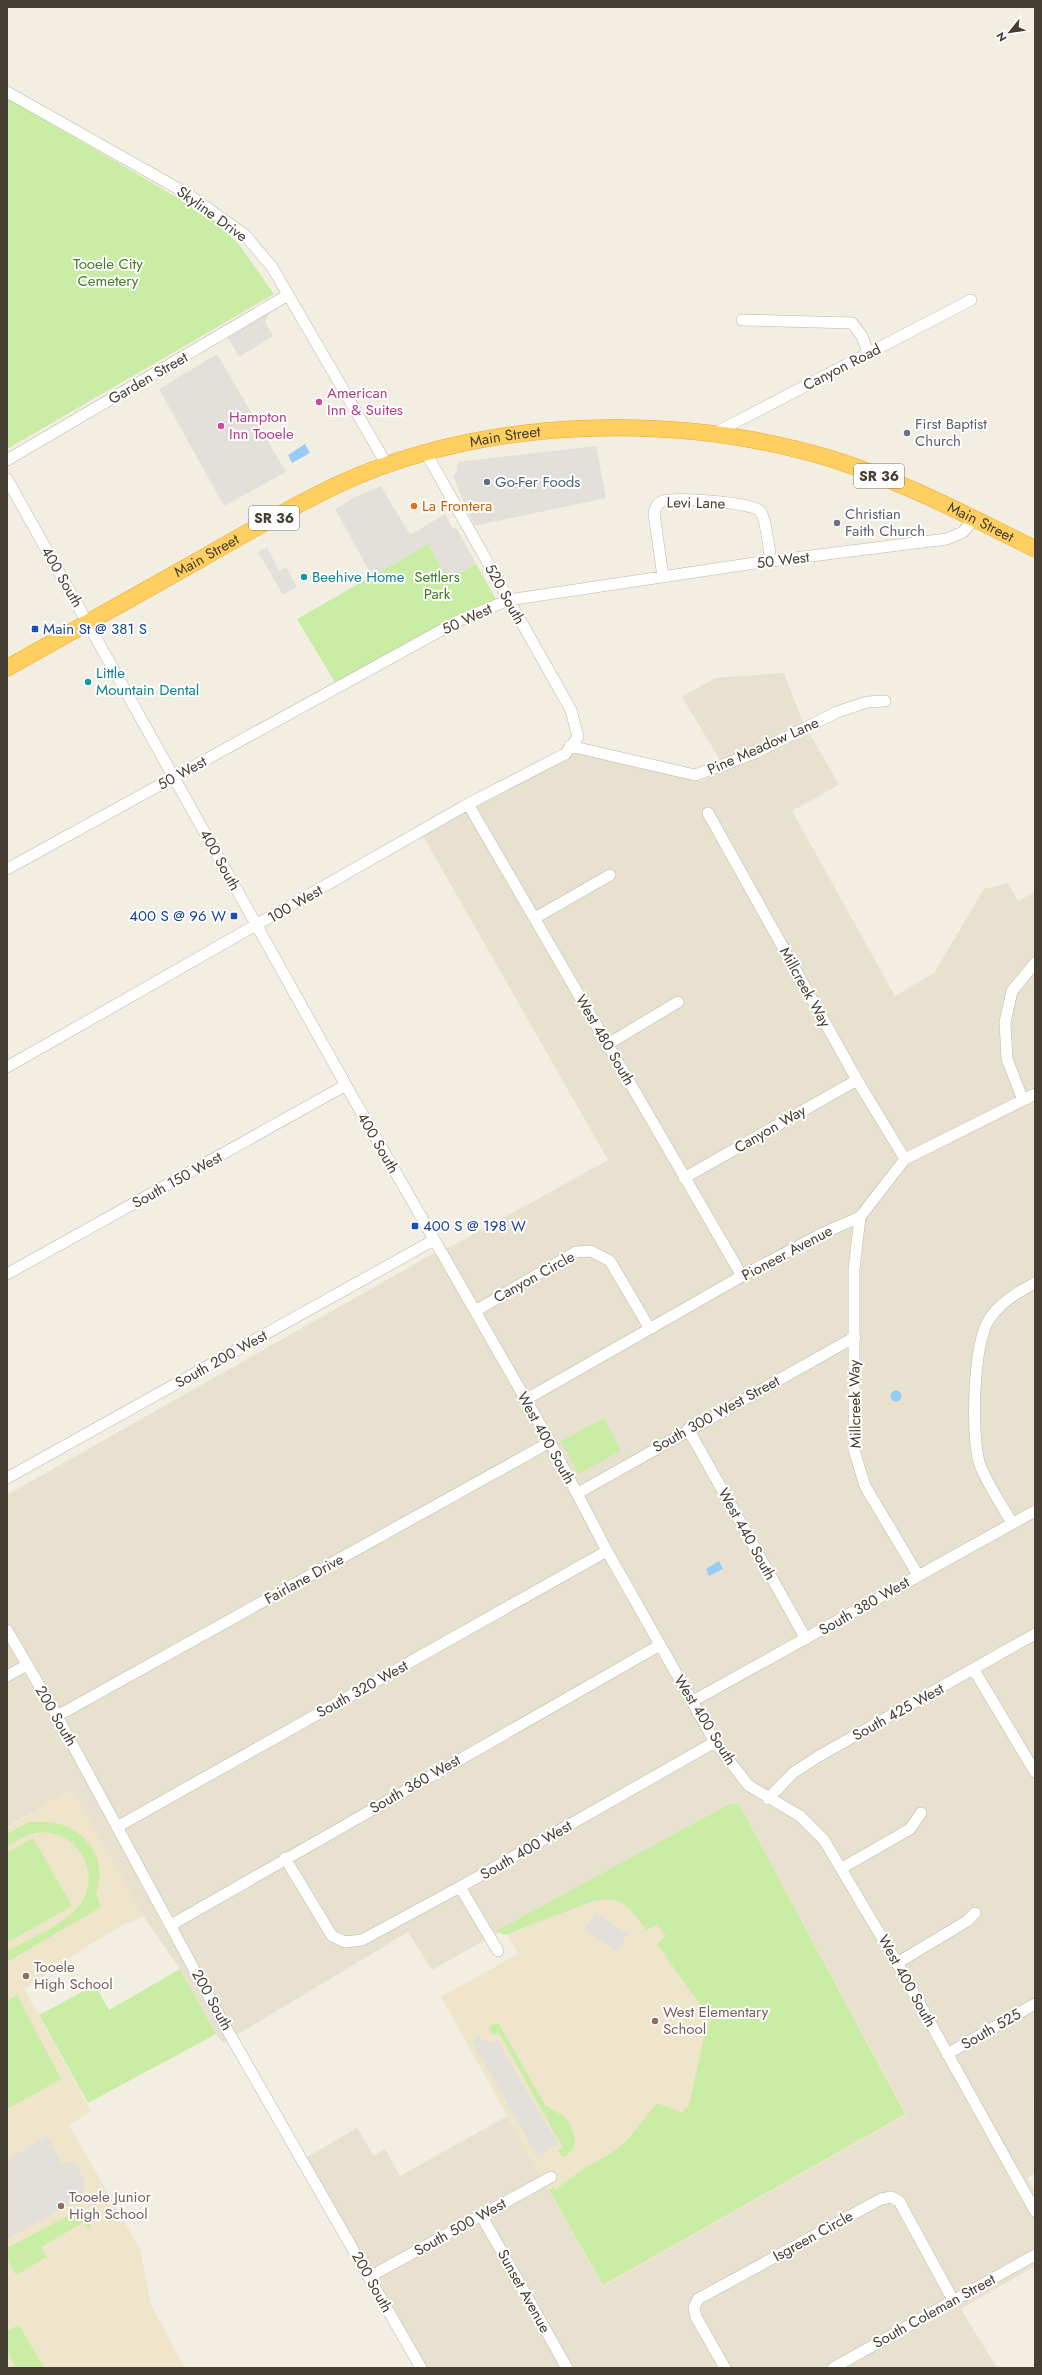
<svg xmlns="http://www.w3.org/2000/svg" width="1042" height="2375" viewBox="0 0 1042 2375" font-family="Jost,sans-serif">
<rect width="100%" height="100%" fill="#f3eee2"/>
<path fill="#e8e1cf" d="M784,673L802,720L839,785L792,811L895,996L934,973L984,889L1008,883L1018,901L1035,892V2102L1033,2104L1035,2108V2173L1027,2178L1035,2191V2266L961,2309L997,2368H422L304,2159L357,2128L374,2156L385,2149L400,2176L507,2116L603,2287L907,2115L739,1804L731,1802L432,1970L408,1932L223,2043L216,2034L180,1969L144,1917L72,1790L7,1827V1495L429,1256L452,1246L608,1160L423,836L572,748L701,781L725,768L682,697L715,678Z"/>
<path fill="#eee5ca" d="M72,1790L144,1917L123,1925L86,1947L24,1989L91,2111L69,2125L140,2249L151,2305L185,2368H7V1828Z
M731,1802L739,1804L907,2115L603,2287L441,1997L518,1954L504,1928Z"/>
<path fill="#caeda5" d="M7,98L209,216L238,243L274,294L7,449Z
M456,528L497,601L336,684L297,619Z
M604,1418L621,1451L578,1474L561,1441Z
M731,1803L739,1804L905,2114L603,2285L549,2190L553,2187L555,2190L580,2171L616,2150L630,2137L657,2103L683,2113L685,2108L688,2109L706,2029L711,2020L657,1944L666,1936L657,1924L647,1930C627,1908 628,1896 593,1901L505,1935L496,1931Z
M29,1822C40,1822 53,1821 63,1825C92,1836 107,1865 96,1894L101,1907L7,1962V1951C29,1939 67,1924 81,1903C104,1870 73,1826 34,1833C25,1835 15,1842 7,1846V1834Z
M33,1838L72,1906L7,1943V1853Z
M180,1969L216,2034L88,2103L39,2015L95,1985L109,2010Z
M17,1995L61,2079L7,2109V2001Z
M493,2024H499L545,2105L565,2117L572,2129L575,2140L573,2149L565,2157L561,2156L558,2150L563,2148L499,2033L493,2035L491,2033L489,2028Z
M81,2209L92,2228L90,2229L84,2222L41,2247L47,2257L16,2275L7,2259V2248Z
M19,2325L44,2368H16L7,2352V2331Z"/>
<path fill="#e3e0db" d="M270,311L265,322L273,336L239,357L227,336Z
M217,354L286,472L224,506L159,389Z
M596,446L606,498L474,526L453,476L457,471L458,462Z
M381,486L410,535L445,514L453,529L456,528L476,564L448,579L428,544L372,576L335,509L357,496Z
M267,547L279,571L286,567L297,587L283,595L258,552Z
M595,1913L628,1934L617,1951L584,1930Z
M479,2035L483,2040L489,2043L497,2040L558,2144L538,2157L472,2041Z
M47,2136L62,2164L74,2161L85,2183L82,2193L76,2201L7,2239V2160Z"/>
<path fill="#96cdf8" d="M305,444L310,453L292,463L288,455Z
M890.5 1396a5.5 5.5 0 1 1 11 0a5.5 5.5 0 1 1-11 0Z
M719,1561L723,1569L709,1576L706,1569Z"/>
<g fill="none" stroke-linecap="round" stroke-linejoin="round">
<defs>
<path id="minor" d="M7,92L186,193L245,235L272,267L387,465
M742,320L852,323L862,336L868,353
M713,434L971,300
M7,460L288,295
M7,479L352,1096L550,1442L607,1551L715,1742L748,1785L800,1816L824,1840L897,1963L1035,2211
M663,577L654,513C655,508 657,503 663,501C675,497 751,502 760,511C766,517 769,551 771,561
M570,746L695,775L755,753L837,712L867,702L885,701
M468,804L742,1276
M708,813L857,1080L905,1159
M7,869L458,621L508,600L755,563L947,539L963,532L974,519
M535,918L610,875
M608,1044L678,1002
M7,1067L468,804L565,754L578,737L571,710L426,453
M1023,1100L1007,1059L1005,1022L1012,991L1035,963
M684,1178L857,1080
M860,1217L854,1269V1450L865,1486L918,1575
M7,1274L346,1085
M475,1311L576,1252L591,1251L610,1261L650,1329
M525,1400L742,1276L821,1234L860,1217L905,1159L1035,1094
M688,1429L806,1639
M7,1478L434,1240
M578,1493L855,1337
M1012,1523C1003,1507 984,1479 979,1462C971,1433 973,1342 990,1318C1001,1302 1018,1292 1035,1283
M7,1630L57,1716L221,2019L421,2368
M974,1670L1035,1772
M7,1676L27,1665
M693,1701L1035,1511
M57,1716L550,1442
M768,1799L793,1773L819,1756L1035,1634
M117,1827L607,1551
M285,1858L332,1936L345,1942L362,1940L460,1887L715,1742
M842,1868L910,1829L921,1813
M460,1887L498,1951
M171,1925L660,1645
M897,1963L967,1921L975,1913
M947,2054L1035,2004
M481,2215L567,2368
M369,2277L551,2177
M725,2368L696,2317L694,2308L698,2299L881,2199L891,2197L899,2201L953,2300
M833,2368L1035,2255"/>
<g id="highway">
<path id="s1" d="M7,668C72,632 136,595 201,559C246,533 291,507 337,485C485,416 677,412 832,459C902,481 969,516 1035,549"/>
</g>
</defs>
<use href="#minor" stroke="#bfb7a4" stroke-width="12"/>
<use href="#highway" stroke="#eea921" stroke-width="17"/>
<use href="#minor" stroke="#fff" stroke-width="11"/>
<use href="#highway" stroke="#ffcf61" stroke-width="16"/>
</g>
<g fill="#d1479c" stroke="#fff" stroke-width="1.5">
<circle cx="319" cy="402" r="4"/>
<circle cx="221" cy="426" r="4"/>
</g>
<g fill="#6b7280" stroke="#fff" stroke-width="1.5">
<circle cx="907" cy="433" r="4"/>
<circle cx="837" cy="523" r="4"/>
</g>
<circle fill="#5c6f8a" stroke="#fff" stroke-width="1.5" cx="487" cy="482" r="4"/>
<circle fill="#e8710a" stroke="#fff" stroke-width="1.5" cx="414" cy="506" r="4"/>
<g fill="#0f9aa8" stroke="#fff" stroke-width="1.5">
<circle cx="304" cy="577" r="4"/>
<circle cx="88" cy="682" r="4"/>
</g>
<g fill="#1a4fb4" stroke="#fff" stroke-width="1.5">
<rect x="31" y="625" width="8" height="8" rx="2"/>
<rect x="230" y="912" width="8" height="8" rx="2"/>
<rect x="411" y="1222" width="8" height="8" rx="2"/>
</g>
<g fill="#8d6e63" stroke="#fff" stroke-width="1.5">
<circle cx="26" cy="1976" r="4"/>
<circle cx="655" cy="2021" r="4"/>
<circle cx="61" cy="2206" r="4"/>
</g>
<g text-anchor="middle" stroke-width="4" stroke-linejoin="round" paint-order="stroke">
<g fill="#fff" stroke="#7d7870" stroke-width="1">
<rect x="854" y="464" width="50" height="24" rx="3"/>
<rect x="249" y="506" width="50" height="24" rx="3"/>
</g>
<g font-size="14" font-weight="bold" fill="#453e32">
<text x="879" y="481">SR 36</text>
<text x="274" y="523">SR 36</text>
</g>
<g font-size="15" fill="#453e32" stroke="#fff">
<text transform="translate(212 214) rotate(36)" y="5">Skyline Drive</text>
<text transform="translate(842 367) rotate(-27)" y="5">Canyon Road</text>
<text transform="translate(148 378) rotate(-30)" y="5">Garden Street</text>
<text dy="5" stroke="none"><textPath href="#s1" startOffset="553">Main Street</textPath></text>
<text transform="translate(696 503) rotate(1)" y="5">Levi Lane</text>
<text dy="5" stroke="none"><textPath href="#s1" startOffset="1045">Main Street</textPath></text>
<text dy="5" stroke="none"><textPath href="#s1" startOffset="229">Main Street</textPath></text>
<text transform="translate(783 560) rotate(-7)" y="5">50 West</text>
<text transform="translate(62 577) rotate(60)" y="5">400 South</text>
<text transform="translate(505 594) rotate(61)" y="5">520 South</text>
<text transform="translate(467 619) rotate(-25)" y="5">50 West</text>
<text transform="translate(763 746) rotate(-24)" y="5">Pine Meadow Lane</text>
<text transform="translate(182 773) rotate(-29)" y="5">50 West</text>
<text transform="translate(220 860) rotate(61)" y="5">400 South</text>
<text transform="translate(295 904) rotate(-30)" y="5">100 West</text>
<text transform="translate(805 987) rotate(61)" y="5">Millcreek Way</text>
<text transform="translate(605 1040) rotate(60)" y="5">West 480 South</text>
<text transform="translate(770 1129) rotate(-30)" y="5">Canyon Way</text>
<text transform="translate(378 1143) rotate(60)" y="5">400 South</text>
<text transform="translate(177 1180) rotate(-29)" y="5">South 150 West</text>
<text transform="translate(787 1253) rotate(-28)" y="5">Pioneer Avenue</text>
<text transform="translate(534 1277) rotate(-29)" y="5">Canyon Circle</text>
<text transform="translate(221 1359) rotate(-29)" y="5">South 200 West</text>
<text transform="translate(855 1404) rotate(-91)" y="5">Millcreek Way</text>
<text transform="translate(716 1414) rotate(-29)" y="5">South 300 West Street</text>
<text transform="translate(546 1438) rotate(61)" y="5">West 400 South</text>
<text transform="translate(747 1534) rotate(61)" y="5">West 440 South</text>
<text transform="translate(304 1579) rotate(-29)" y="5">Fairlane Drive</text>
<text transform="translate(864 1606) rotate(-30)" y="5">South 380 West</text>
<text transform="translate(362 1689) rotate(-29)" y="5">South 320 West</text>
<text transform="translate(898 1712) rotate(-29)" y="5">South 425 West</text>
<text transform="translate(56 1716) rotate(60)" y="5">200 South</text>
<text transform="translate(705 1720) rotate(58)" y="5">West 400 South</text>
<text transform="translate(415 1784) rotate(-30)" y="5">South 360 West</text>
<text transform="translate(526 1850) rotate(-30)" y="5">South 400 West</text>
<text transform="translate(907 1981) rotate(61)" y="5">West 400 South</text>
<text transform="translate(212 2000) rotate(61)" y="5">200 South</text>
<text transform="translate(991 2029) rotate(-30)" y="5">South 525</text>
<text transform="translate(460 2227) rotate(-29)" y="5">South 500 West</text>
<text transform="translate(813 2236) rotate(-29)" y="5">Isgreen Circle</text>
<text transform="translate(372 2282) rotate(61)" y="5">200 South</text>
<text transform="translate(524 2291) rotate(61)" y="5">Sunset Avenue</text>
<text transform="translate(934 2311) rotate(-29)" y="5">South Coleman Street</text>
</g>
<g font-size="15" fill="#407c20" stroke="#fff">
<text x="108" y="269">Tooele City<tspan x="108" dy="17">Cemetery</tspan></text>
<text x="437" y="582">Settlers<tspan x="437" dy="17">Park</tspan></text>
</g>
<g font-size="15" fill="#b23c85" stroke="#fff" text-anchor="start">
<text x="327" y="398">American<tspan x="327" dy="17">Inn &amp; Suites</tspan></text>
<text x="229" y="422">Hampton<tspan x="229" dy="17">Inn Tooele</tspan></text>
</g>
<g font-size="15" fill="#5b616d" stroke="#fff" text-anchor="start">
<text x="915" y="429">First Baptist<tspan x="915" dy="17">Church</tspan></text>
<text x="845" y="519">Christian<tspan x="845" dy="17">Faith Church</tspan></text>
</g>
<g font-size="15" fill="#4e5e75" stroke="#fff" text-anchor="start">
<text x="495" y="487">Go-Fer Foods</text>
</g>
<g font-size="15" fill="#c56008" stroke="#fff" text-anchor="start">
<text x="422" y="511">La Frontera</text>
</g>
<g font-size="15" fill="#0d838f" stroke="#fff" text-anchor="start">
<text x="312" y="582">Beehive Home</text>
<text x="96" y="678">Little<tspan x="96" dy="17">Mountain Dental</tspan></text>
</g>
<g font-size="15" fill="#164399" stroke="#fff" text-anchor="start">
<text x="43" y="634">Main St @ 381 S</text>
<text x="226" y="921" text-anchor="end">400 S @ 96 W</text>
<text x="423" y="1231">400 S @ 198 W</text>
</g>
<g font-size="15" fill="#785e54" stroke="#fff" text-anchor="start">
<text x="34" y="1972">Tooele<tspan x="34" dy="17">High School</tspan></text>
<text x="663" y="2017">West Elementary<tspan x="663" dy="17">School</tspan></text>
<text x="69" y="2202">Tooele Junior<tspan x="69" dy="17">High School</tspan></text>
</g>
</g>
<rect width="1042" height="2375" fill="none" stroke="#453e32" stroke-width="16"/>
<g transform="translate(1010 32) rotate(240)" stroke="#ffffff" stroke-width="3" paint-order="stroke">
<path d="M0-3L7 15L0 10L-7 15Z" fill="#453e32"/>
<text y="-6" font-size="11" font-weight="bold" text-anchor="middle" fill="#453e32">N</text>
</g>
</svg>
